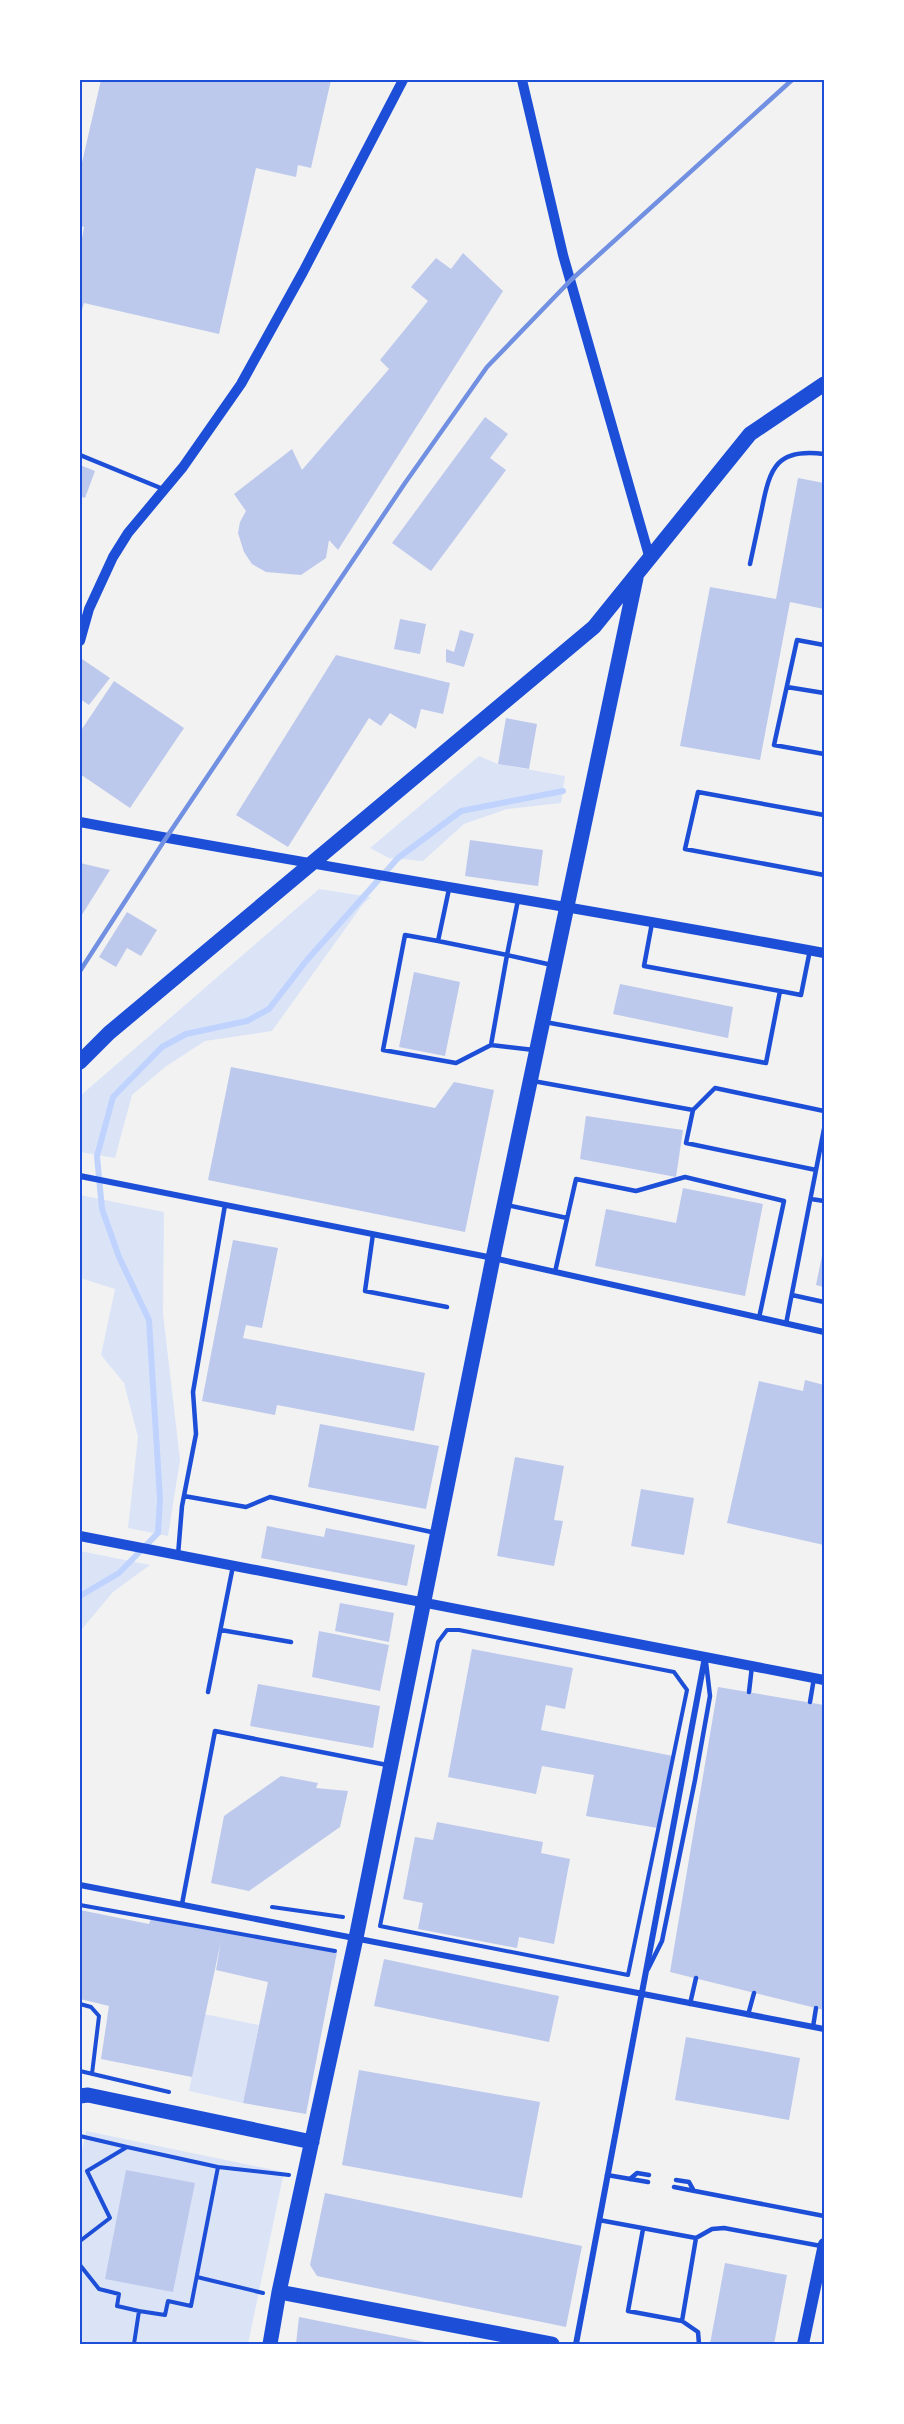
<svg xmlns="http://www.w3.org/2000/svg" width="904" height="2424" viewBox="0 0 904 2424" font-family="'Work Sans',sans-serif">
<rect width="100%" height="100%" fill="#f2f2f2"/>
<path fill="#dbe4f7" d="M479,756L498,764L565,776L561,803L507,809L464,824L423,861L389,858L370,848Z
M319,889L371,897L363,904L272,1031L205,1041L165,1067L132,1095L115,1158L80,1152V1096Z
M80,1195L164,1212L163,1313L180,1460L168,1536L128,1528L138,1437L124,1383L101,1355L115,1289L80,1278Z
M80,1551L150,1565L113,1592L82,1629L80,1637Z
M204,2014L259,2025L243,2103L189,2091Z
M86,2131L284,2172L248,2344H80V2161Z"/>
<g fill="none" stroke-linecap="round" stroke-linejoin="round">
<path stroke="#bfd3fe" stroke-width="6" d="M80,1596L119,1573L158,1533L160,1499L149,1320L119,1257L102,1209L97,1156L113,1097L162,1047L186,1034L247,1021L269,1009L307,960L398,858L461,811L563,791"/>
</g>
<path fill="#bdc9ec" d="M101,80H331L311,168L298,165L296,177L256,168L219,334L84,303L80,317V249L84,227L80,226V171Z
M463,253L503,291L338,550L329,540L326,558L301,575L266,572L252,564L244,552L238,533L240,522L246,511L234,494L292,449L302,470L389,369L380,360L428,301L411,287L436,258L451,269Z
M485,417L508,434L490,458L506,470L431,571L392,543Z
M80,465L95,471L85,498L80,496Z
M798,478L824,483V609L790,602L760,760L680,746L710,587L776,599Z
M400,619L426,624L420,654L394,649Z
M460,630L474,634L464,667L446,662V649L454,652Z
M336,655L450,683L443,714L421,709L416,729L390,713L381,726L369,718L288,847L236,815Z
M82,659L110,678L89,705L80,699Z
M114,681L184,728L130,808L80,774V732Z
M506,718L537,724L529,769L498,764Z
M470,840L543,850L538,886L465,876Z
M80,863L110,870L80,918Z
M127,912L157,930L141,956L127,948L116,967L99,957Z
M414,972L460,982L445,1056L399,1047Z
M620,984L733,1007L728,1038L613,1014Z
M231,1067L435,1108L454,1082L494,1090L465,1232L208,1180Z
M586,1116L683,1130L676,1177L580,1159Z
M683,1188L763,1204L745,1296L595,1266L606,1209L676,1223Z
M233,1240L278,1248L262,1328L246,1325L243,1338L425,1373L414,1431L277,1405L275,1415L202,1401Z
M823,1251H824V1287L816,1285Z
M805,1380L824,1385V1545L727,1523L759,1381L803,1391Z
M320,1424L439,1446L426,1509L308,1487Z
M515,1457L564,1466L554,1520L563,1521L554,1566L497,1556Z
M641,1489L694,1498L684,1555L631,1546Z
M267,1526L324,1537L326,1528L415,1545L407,1586L261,1558Z
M340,1603L394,1613L389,1642L335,1631Z
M319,1631L389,1645L380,1691L312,1677Z
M472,1649L573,1668L565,1709L546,1705L541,1730L673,1756L658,1828L586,1816L594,1775L542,1766L536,1794L448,1777Z
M258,1684L380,1706L373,1748L250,1726Z
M718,1687L824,1705V2010L670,1972Z
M281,1776L318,1783L316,1788L348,1791L340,1827L249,1891L211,1883L224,1816Z
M437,1822L543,1842L541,1853L570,1859L554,1944L519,1937L517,1948L418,1929L423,1903L403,1899L415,1837L433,1840Z
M80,1910L149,1924L151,1918L337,1952L306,2114L243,2103L268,1982L216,1970L221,1941L192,2077L101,2059L109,2006L80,1999Z
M384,1959L559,1996L549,2042L374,2006Z
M686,2037L800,2058L789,2120L675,2100Z
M359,2070L540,2102L522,2198L342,2165Z
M126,2170L195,2183L173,2292L105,2279Z
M325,2193L582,2246L566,2327L317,2276L310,2265Z
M725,2263L787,2275L774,2344H710Z
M299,2317L430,2343V2344H296Z"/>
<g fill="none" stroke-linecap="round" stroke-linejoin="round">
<path stroke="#1d4ed8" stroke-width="4" d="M447,1630H459L674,1672L687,1690L628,1975L380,1926L438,1642Z
M80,1905L335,1951
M272,1907L343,1917
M80,2004L91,2007L99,2016L92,2074
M80,2071L169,2092
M80,2136L127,2147
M218,2167L289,2175
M80,2241L110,2218L87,2171L127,2147L218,2167L191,2306L168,2301L165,2315L139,2311
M80,2265L99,2289L119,2294L117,2306L139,2311L134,2344
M197,2277L263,2293"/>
<path stroke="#1d4ed8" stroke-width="4.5" d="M80,455L163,489
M750,564C754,545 758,527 762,508C770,467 777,448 824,454
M824,645L797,640L774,745L824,754
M787,687L824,693
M824,815L698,792L685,849L824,875
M449,889L438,941L507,955L518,900
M438,941L405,935L383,1050L456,1063L491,1045
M780,991L801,995L810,950
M545,1022L766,1063L780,991L644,966L652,923
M534,1050L491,1045L507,955L552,965
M533,1081L693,1110L715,1088L824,1111
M693,1110L686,1143L816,1170
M811,1199L824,1201
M507,1205L567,1218
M373,1234L365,1291L447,1307
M555,1272L576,1179L636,1191L685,1177L784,1201L759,1318
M792,1295L824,1302
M786,1324L824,1129
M184,1496L246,1507L270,1497L436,1533
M178,1555L182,1506L196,1434L193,1392L225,1205
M221,1630L291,1642
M208,1692L233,1566
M749,1692L752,1666
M810,1702L814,1678
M182,1904L215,1731L387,1765
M648,1969L662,1941L695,1780L710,1696L706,1662
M690,2004L696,1978
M748,2015L754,1993
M813,2027L816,2008
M607,2175L648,2182
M630,2179L637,2173L649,2175
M676,2180L689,2182L694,2191
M674,2187L824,2216
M599,2220L696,2238L712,2229L724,2228L821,2246
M643,2229L628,2311L682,2321L696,2238
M682,2321L698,2332L699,2344"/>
<path stroke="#1d4ed8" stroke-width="6" d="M80,1176L493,1258L824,1332
M80,1885L824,2029
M576,2344L705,1657"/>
<path stroke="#1d4ed8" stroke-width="10" d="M522,80L563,255L650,559
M80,641L89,609L113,557L128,533L183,467L241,384L303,272L403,80
M80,822C327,868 576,907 824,953
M80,1536L824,1680"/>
<path stroke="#1d4ed8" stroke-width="12" d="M803,2344L824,2244"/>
<path stroke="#1d4ed8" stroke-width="15" d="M80,1062L109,1033L594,627L750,434L824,384
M80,2096L88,2095L312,2142
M279,2292L552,2344
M270,2344L279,2292L356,1938L493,1258L636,578"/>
<path stroke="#7290e2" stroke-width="4.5" d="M80,971L166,838L405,483L487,367L571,280L792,80"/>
</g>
<rect width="904" height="2424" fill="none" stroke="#ffffff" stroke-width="162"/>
<rect x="81" y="81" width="742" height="2262" fill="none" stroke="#1d4ed8" stroke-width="2"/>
</svg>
